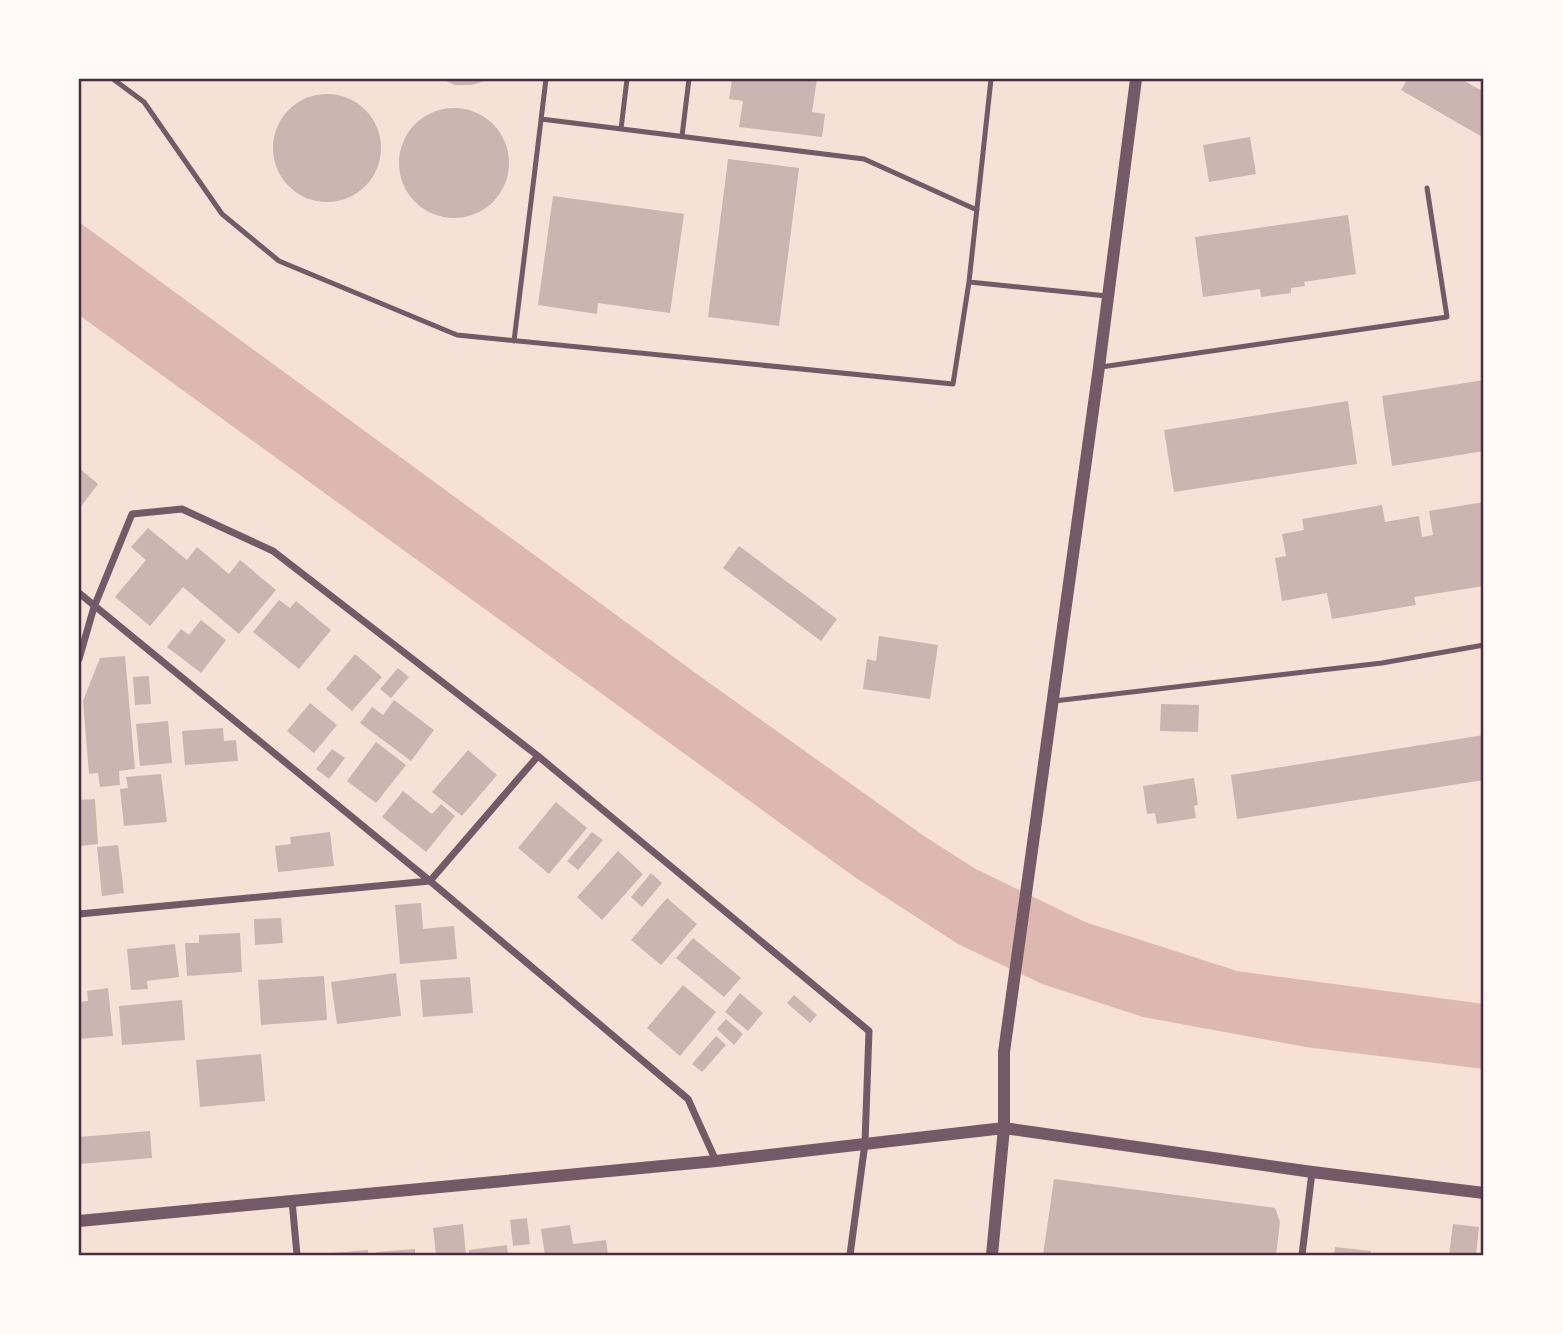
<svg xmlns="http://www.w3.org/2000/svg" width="1563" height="1334" viewBox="0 0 1563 1334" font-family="'PT Serif',serif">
<rect width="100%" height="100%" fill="#f7e1d7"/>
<path fill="#dcb8b0" d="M79,222L701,677L924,836L974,868L1085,922L1237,971L1484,1004V1069L1306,1047L1143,1017L1042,984L958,944L856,878L79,315Z"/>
<path fill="#ccb4b1" d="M441,79H489V80L471,85H455Z
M732,79H817L812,112L825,114L822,137L739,127L743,101L729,99Z
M1408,79H1461L1484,92V138L1401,90Z
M273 148a54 54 0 1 1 108 0a54 54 0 1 1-108 0Z
M399 163a55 55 0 1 1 110 0a55 55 0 1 1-110 0Z
M1250,137L1256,174L1209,182L1203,145Z
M728,159L799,168L779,326L708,317Z
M553,196L684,214L670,313L598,303L597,314L538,305Z
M1348,215L1356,274L1304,282L1305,286L1291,288V293L1261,297L1260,289L1203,297L1195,237Z
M1484,380V451L1392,466L1382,396Z
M1348,401L1357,464L1174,492L1164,430Z
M79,468L98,484L79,509Z
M1484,502V586L1414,597L1416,605L1332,619L1327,593L1282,601L1275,558L1286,556L1282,534L1304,530L1302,519L1382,505L1385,522L1419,516L1422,537L1433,535L1429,511Z
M148,528L187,560L197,547L229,574L240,560L276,590L239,634L183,587L150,626L115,597L146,560L131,547Z
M739,546L837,619L821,641L723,568Z
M279,600L290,608L296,601L331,630L299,669L253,632Z
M201,620L226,640L201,673L167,647L181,629L189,635Z
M879,636L938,645L930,699L863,689L867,659L876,661Z
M355,654L382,677L352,711L326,689Z
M125,656L135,769L119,771L120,785L100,787L98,773L89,774L83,701L100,658Z
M398,668L409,677L391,698L380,689Z
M149,676L151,704L135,705L133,677Z
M394,700L434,730L411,761L360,723L372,707L383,715Z
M310,703L337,725L314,753L287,731Z
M1161,704L1199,705L1198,732L1160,731Z
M168,721L172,763L140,766L136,724Z
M223,728L224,741L236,740L238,761L185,765L182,731Z
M1484,735V780L1237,819L1231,775Z
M376,742L406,765L376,803L347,781Z
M332,749L345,758L329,779L316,769Z
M468,750L497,775L462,816L432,792Z
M161,774L167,822L124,826L120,789L128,788L126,777Z
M1194,778L1198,805L1194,806L1196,818L1157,824L1155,813L1147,814L1143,786Z
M403,791L432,814L441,804L455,816L426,852L382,817Z
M95,799L98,844L79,846V800Z
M556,802L587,828L549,874L518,848Z
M330,832L334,866L278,872L275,846L291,844L290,837Z
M592,832L603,840L578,870L567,861Z
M118,845L124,893L102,896L97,847Z
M618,851L643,874L602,920L577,897Z
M651,873L662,883L642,907L631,897Z
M667,898L697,924L661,965L631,940Z
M421,903L423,929L454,926L457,959L400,964L395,905Z
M281,918L283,943L255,945L254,919Z
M240,933L242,972L187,976L185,943H199V935Z
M693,938L741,978L724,997L676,958Z
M175,944L179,977L147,981L148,989L131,990L127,949Z
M396,973L401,1016L337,1024L331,982Z
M324,976L327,1020L261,1025L258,980Z
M470,977L473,1013L423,1017L420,980Z
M683,985L716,1012L680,1056L647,1028Z
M108,988L113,1036L79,1039V1002L88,1001L87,991Z
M740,993L763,1013L748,1031L725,1012Z
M794,995L817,1015L810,1023L787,1003Z
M182,1000L185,1040L122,1045L119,1006Z
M726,1019L743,1034L734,1045L717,1029Z
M716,1036L726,1045L702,1072L692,1064Z
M261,1054L265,1101L200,1107L196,1060Z
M150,1131L152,1158L79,1164V1137Z
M1054,1179L1275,1208L1280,1222L1276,1255H1043Z
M527,1218L530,1244L513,1246L510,1220Z
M463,1224L466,1255H436L433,1228Z
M1453,1224L1479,1227L1476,1255H1449Z
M570,1225L573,1244L606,1240L608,1255H545L541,1229Z
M507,1245L508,1255H469V1250Z
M1335,1247L1371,1251L1370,1255H1334Z
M415,1249V1255H376V1252Z
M368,1250V1255H332V1253Z"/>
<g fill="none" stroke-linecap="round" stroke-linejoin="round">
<path stroke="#755966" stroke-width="5" d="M113,79L144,102L222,214L279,261L457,335L953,384L969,282
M991,79L969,282L1107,296
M541,119L864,159L977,210
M621,129L627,79
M682,136L689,79
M514,341L546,79
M1101,367L1447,317L1427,188
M1054,701L1382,663L1484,645"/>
<path stroke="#755966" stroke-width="7" d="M79,593L430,881L688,1099L716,1161
M79,659L94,607L132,514L182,509L273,551L538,756L869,1031L865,1143L850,1255
M79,914L430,881L538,756
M292,1201L297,1255
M1302,1255L1312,1172"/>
<path stroke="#755966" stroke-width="12" d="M79,1221L716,1161L1004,1128L1312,1172L1484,1193
M992,1255L1004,1128V1052L1099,367L1136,79"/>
</g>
<rect width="1563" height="1334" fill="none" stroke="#fffaf5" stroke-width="161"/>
<rect x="80" y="80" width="1402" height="1174" fill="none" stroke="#4a2c40" stroke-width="2.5"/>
</svg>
